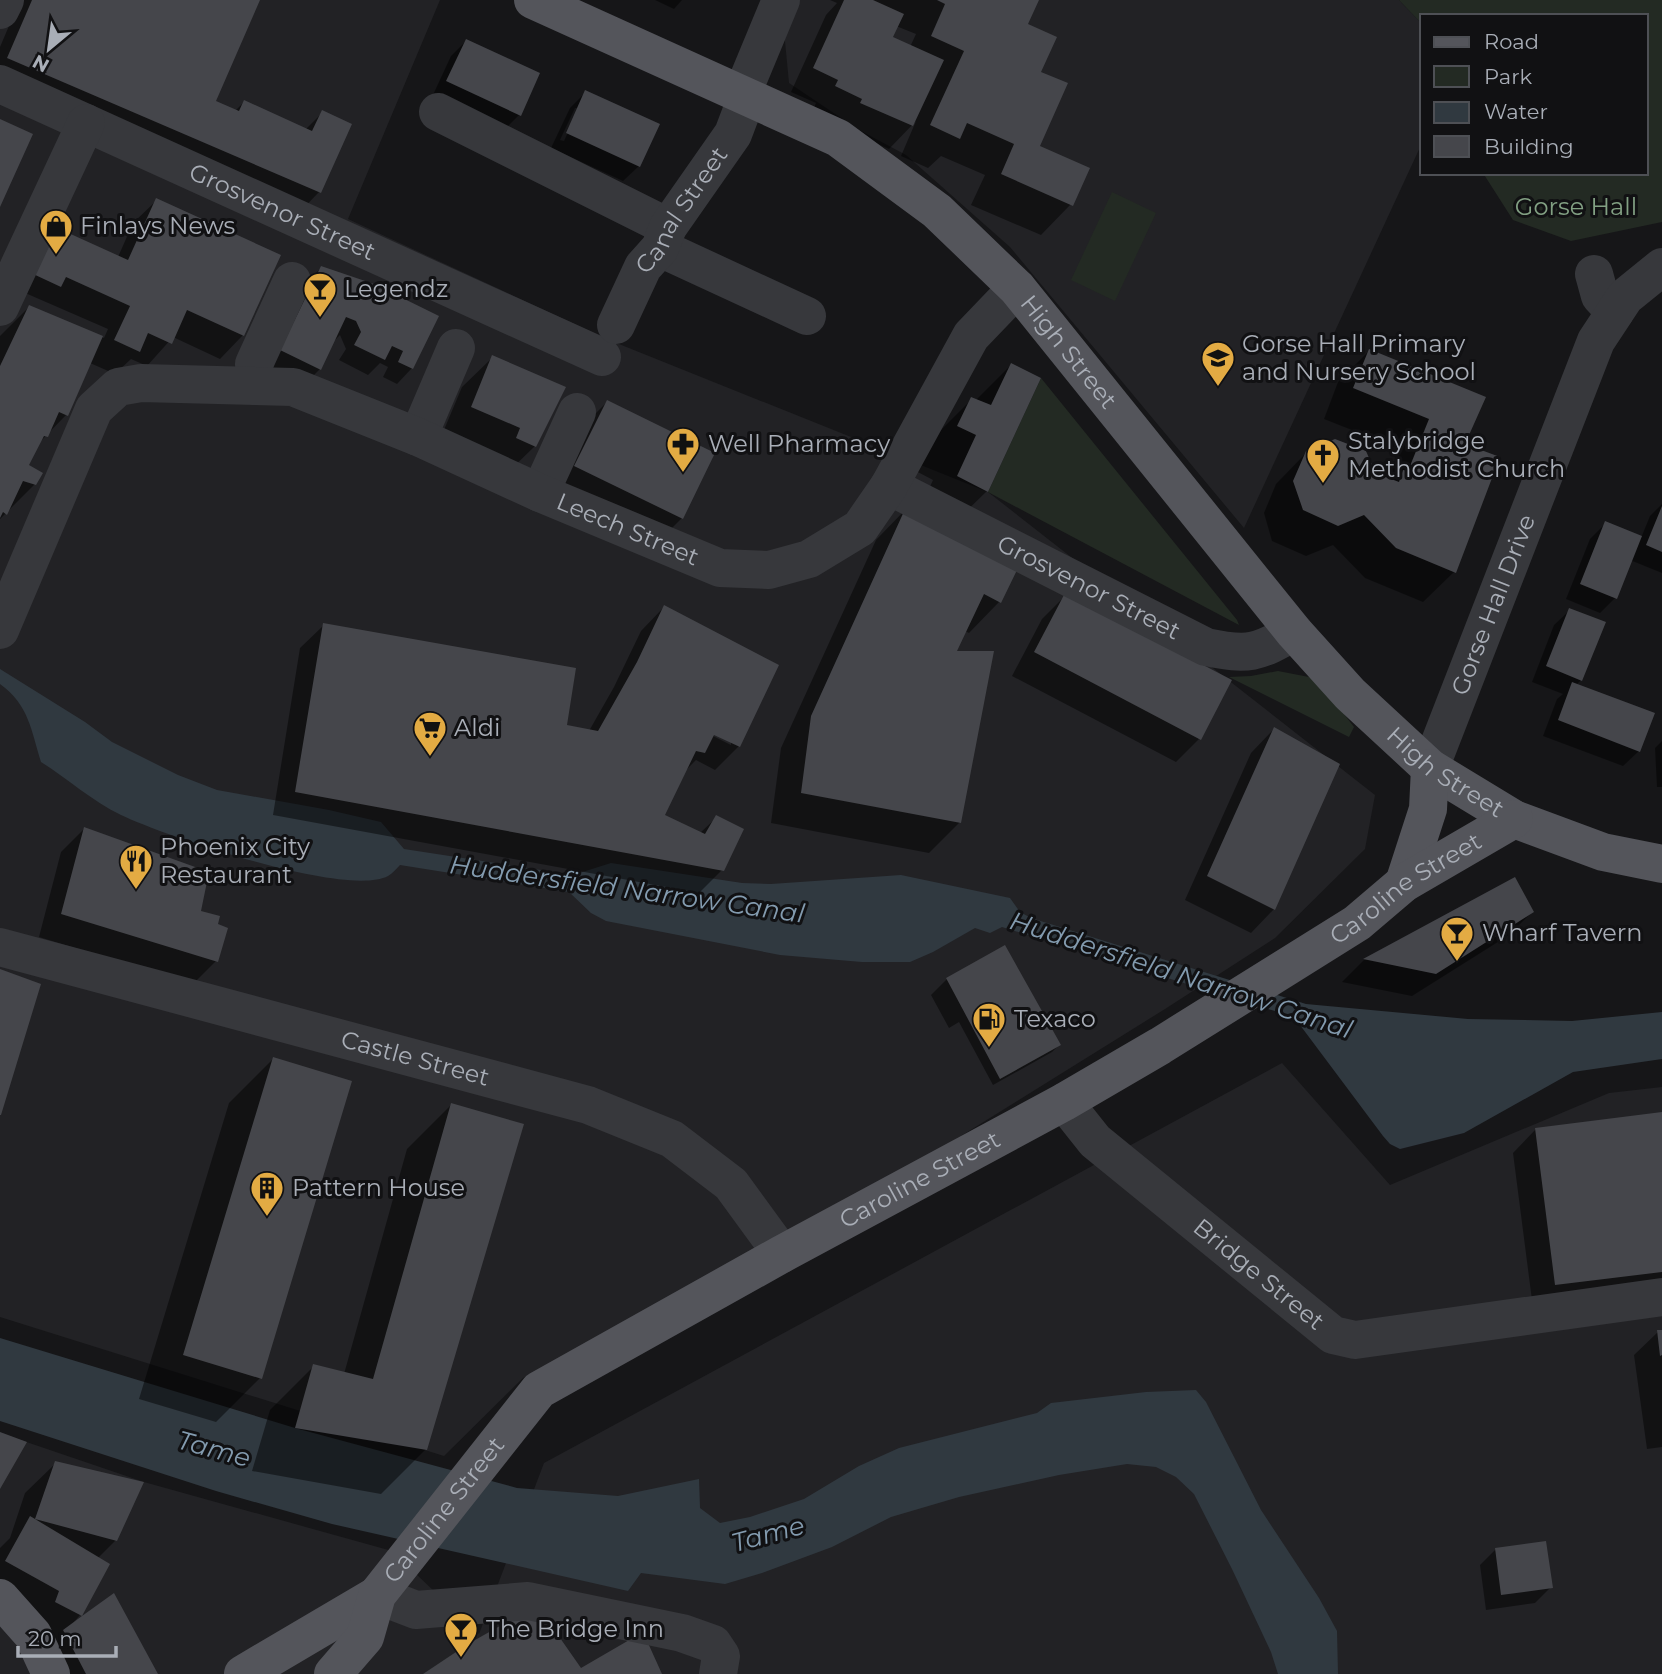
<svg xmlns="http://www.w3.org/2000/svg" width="1662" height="1674" viewBox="0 0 1662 1674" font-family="Montserrat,sans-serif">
<rect width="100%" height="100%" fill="#161618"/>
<path fill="#222225" d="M0,0H440L348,219L609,340L988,492L1375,795L1365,849L1275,938L1165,1009L903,1172L523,1378L444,1456L0,1317Z
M797,0H1399L1422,24V143L1244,528L1010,247L906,155L859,130L789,83L784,31Z
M1282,1063L1390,1185L1609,1093L1662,1087V1674H0V1433L144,1482L392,1551L479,1634L544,1463Z"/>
<path fill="#232a23" d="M1399,0H1662V222L1571,241L1513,220L1483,173H1646V16H1422V24Z
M1112,192L1156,213L1115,301L1071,280Z
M1041,378L1237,620L1239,625L988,492Z
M1278,671L1309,677L1331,697L1354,727L1349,737L1229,677L1251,676Z"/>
<path fill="#303940" d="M0,669L85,722L112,742L178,775L217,790L329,810L381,822L404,849L573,875L611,863L742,883L771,884L901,875L1010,898L1020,912L1031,918L1306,1004L1468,1019L1572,1021L1662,1012V1059L1573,1072L1464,1133L1400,1149L1390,1144L1383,1136L1294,1017L1002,927L990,933L975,928L933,952L910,962H862L780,955L606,921L591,913L569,892L400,865C396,869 392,874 388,876C346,898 165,836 121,815C92,801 68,779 41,762C31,730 29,705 0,684Z
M0,1338L295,1428L517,1488L618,1496L699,1479L700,1508L720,1523L750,1517L804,1499L859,1466L899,1448L1037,1413L1051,1403L1146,1392L1196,1390L1206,1402L1261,1510L1319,1598L1337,1631L1338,1674H1278L1271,1652L1232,1569L1194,1494L1176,1477L1156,1467L1127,1464L1059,1475L959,1497L891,1517L832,1547L762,1573L725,1584L641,1573L628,1591L332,1524L216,1491L0,1421Z"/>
<path fill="#0007" fill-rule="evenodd" d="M20,0H258L214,102L235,111L244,102L305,130L323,112L349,124L319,192L296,216L0,88V47Z
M655,0H682L674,9Z
M830,0H1037L1026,25L1039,72L1037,147L1071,204L1041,235L971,205L985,175L941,156L928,168L901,156L916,121L889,149L838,126L813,110L816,103L791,92L826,15L837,3ZM896,26L916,34L910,47L891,38Z
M466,41L519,115L504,130L432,97L451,56Z
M586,92L639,166L623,181L551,148L570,108ZM575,108H579L564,141L560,140Z
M157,200L243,335L220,359L173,337L147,366L131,359L115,374L90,363L66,415L38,444L27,466L35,484L0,519V336L29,307L104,338L108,329L16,289L38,243L118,257L133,223Z
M321,268L437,317L412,368L397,384L383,377L388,367L380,363L368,375L339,360L346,349L340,335L332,343L320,369L297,392L258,374L298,291Z
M1369,351L1463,445L1454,572L1423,602L1365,578L1333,545L1306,556L1272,541L1264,513L1276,484L1307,452L1377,481L1388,479L1400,449L1324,419L1338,382Z
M493,357L535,446L504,476L441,437L462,387Z
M1011,365L987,491L946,531L1016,569L999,602L969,633L965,631L955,653L960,822L929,853L771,823L781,748L876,540L906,509L917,515L933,480L914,470L927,444L972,399L975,401Z
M607,402L682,518L658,542L552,490L584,425Z
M1662,504V573L1630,560L1615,598L1600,613L1566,599L1590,539L1606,523L1641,538L1650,516Z
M1066,595L1199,739L1176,762L1012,676L1042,619Z
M664,607L777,665L739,746L715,770L696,760L684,772L663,816L700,833L716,818L723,869L699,893L273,815L300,648L324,625L565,726L589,731L614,687L641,631ZM706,729L731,741V745L705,732Z
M1570,610L1581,680L1576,685L1639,751L1623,766L1543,736L1557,699L1563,694L1532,682L1554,625Z
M1274,729V909L1251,933L1185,900L1251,753Z
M1662,741V787H1657L1655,748Z
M84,829L199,912L216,961L193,984L39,937L61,852Z
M1515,880L1532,912L1509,935L1412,996L1342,982L1364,960Z
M947,979L1059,1045L1052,1052L993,1085L959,1022L949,1028L931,995Z
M273,1059L260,1378L216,1422L139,1399L229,1103Z
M451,1105L426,1449L381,1494L252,1471L270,1410L314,1366L344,1374L407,1149Z
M1662,1113V1291L1533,1308L1513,1153L1536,1129Z
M1662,1331V1447L1647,1449L1634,1355L1658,1332Z
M56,1463L116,1540L97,1559L108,1565L80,1615L74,1622L156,1674H39L0,1606V1548L10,1538L25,1493Z
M1495,1550L1551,1587L1535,1603L1486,1610L1480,1565Z"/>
<path fill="#45464b" d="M32,0H260L216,101L239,111L244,100L312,131L322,110L352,124L321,193L7,58Z
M844,0H873L904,14L893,37L944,60L913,126L860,103L862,99L835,86L838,80L813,68Z
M937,0H1039L1028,24L1057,37L1041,72L1068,83L1040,146L1090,168L1073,206L1001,174L1014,144L967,123L960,139L930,125L964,51L931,36L945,4Z
M466,39L540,73L521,116L446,81Z
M585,90L660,124L640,167L566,133Z
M0,119L33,134L0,207Z
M156,198L281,255L244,336L187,310L172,344L148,333L140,352L114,340L130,306L66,277L61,287L31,273L53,226L128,260Z
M321,266L374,284L439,316L413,369L398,362L403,351L392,346L385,360L354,345L361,332L356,321L346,317L321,370L280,350Z
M29,305L103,336L68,416L59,412L48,437L44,436L29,465L43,473L36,485L23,481L7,515L3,512L0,518V366Z
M1369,349L1486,397L1465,444L1500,457L1456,573L1396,548L1364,515L1338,526L1303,510L1293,481L1306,451L1335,439L1366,451L1378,479L1386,477L1399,482L1403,470L1408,471L1429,419L1353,388Z
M492,355L566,387L536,447L516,438L520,428L471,407Z
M1011,363L1041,378L988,492L957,476L976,435L957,426L971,397L991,405Z
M607,400L715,453L683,519L574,466Z
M1662,506V552L1646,545Z
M906,507L1018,568L1001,603L984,594L957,651H994L961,823L801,793L811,716Z
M1605,521L1642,536L1617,599L1580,584Z
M1065,593L1232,680L1201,740L1034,652Z
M664,605L779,665L740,747L714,735L705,753L696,751L665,815L705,834L716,815L744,829L724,871L295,792L323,623L576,668L567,725L598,731L637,662Z
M1569,608L1606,622L1582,681L1546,666Z
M1572,682L1655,713L1640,752L1558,720Z
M1274,727L1340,764L1275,910L1207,876Z
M84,827L209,872L201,911L220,916L218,924L228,928L218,962L61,914Z
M1515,877L1534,912L1436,974L1363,959Z
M1005,945L1061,1045L1000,1079L946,978Z
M0,969L41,984L1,1115H0Z
M273,1057L352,1081L262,1379L183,1355Z
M451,1103L524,1124L427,1450L295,1428L313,1364L373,1379Z
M1662,1112V1272L1555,1285L1535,1128Z
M1657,1330H1662V1355L1660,1356Z
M0,1432L27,1442L0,1489Z
M55,1461L144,1482L117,1541L35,1519Z
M30,1516L110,1564L82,1616L114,1593L158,1674H86L63,1630L82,1616L55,1602L59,1591L5,1561Z
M1546,1541L1553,1588L1501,1595L1495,1548Z
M537,1605L581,1668L643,1632L662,1674H423L468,1644Z"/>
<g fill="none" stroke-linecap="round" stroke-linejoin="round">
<g stroke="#37383c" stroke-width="38">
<path d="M0,10L5,0"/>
<path id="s1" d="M0,84L602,357"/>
<path d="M742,94L781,0"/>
<path d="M438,112L668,227"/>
<path d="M660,248L807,316"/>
<path d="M1594,274L1600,296L1615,312"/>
<path d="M0,307L86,123"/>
<path id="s2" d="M616,325L643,267L660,248L668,227L733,134L747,97"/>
<path d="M256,386L254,364L292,281"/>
<path d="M418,437L456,348"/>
<path id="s3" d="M889,486L1206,647C1249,656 1257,653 1294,632"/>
<path d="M540,493L577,412"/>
<path id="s4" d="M0,630L94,409L118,387L141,383L293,387L418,437L540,493L720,568L769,570L809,559L860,528L889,486L971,336L1017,288"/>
<path id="s5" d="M1430,768L1596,341L1625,297L1662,267"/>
<path id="s6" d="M0,947L588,1105L672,1139L731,1184L782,1254"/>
<path id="s7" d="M1064,1102L1095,1141L1333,1335L1355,1340L1662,1297"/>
<path d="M377,1595L416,1610L528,1601L682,1633L713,1644L721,1656L718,1674"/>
</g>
<g stroke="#54555b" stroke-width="38">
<path id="s8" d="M533,0L838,138L937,211L1017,288L1294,632L1350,694L1430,768L1514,819L1603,852L1662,864"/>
<path d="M1404,883L1428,809L1430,768"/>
<path d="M0,1598L33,1635L51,1674"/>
<path d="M243,1674L377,1595"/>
<path id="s9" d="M333,1674L365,1637L377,1595L539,1390L782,1254L1064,1102L1160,1046L1357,923L1404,883L1514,819"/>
</g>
</g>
<defs>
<symbol id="shop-pin" viewBox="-11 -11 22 30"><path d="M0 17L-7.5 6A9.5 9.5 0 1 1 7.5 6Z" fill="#e3ab43" stroke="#111113"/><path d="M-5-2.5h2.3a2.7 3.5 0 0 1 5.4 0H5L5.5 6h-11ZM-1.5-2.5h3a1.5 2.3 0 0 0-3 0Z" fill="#111"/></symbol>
<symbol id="bar-pin" viewBox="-11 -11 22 30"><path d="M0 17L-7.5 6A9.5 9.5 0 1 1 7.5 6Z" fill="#e3ab43" stroke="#111113"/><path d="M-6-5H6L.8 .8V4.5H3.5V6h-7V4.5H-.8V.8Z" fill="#111"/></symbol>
<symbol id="school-pin" viewBox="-11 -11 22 30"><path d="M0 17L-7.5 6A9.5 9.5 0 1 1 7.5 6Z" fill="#e3ab43" stroke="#111113"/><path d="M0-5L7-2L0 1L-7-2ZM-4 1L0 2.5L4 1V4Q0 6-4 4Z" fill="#111"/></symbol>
<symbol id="pharmacy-pin" viewBox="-11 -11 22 30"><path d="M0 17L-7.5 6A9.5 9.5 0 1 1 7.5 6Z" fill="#e3ab43" stroke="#111113"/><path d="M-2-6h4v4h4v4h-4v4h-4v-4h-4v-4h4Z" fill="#111"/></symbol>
<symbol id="church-pin" viewBox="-11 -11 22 30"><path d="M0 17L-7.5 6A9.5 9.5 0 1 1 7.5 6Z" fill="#e3ab43" stroke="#111113"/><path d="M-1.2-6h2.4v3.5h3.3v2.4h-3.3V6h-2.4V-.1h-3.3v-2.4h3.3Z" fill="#111"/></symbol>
<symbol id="supermarket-pin" viewBox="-11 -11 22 30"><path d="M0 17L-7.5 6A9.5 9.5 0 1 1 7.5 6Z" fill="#e3ab43" stroke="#111113"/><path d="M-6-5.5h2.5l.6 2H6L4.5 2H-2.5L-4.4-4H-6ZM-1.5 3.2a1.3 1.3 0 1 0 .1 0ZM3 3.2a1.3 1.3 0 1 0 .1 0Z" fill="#111"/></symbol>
<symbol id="restaurant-pin" viewBox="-11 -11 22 30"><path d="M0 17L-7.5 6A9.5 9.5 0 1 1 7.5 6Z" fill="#e3ab43" stroke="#111113"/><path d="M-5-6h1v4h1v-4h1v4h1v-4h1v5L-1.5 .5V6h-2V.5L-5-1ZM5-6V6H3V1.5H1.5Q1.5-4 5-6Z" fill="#111"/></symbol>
<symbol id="fuel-pin" viewBox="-11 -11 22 30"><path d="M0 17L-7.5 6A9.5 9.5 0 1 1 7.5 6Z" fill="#e3ab43" stroke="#111113"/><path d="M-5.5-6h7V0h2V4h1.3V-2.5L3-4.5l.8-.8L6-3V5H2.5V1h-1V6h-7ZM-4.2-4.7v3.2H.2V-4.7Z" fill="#111"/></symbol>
<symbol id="building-pin" viewBox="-11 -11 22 30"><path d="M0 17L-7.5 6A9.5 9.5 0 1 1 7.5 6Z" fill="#e3ab43" stroke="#111113"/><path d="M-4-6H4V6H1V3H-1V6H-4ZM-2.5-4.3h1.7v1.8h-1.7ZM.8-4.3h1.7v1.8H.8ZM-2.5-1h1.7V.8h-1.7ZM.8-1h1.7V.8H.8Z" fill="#111"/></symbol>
</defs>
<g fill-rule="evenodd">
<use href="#shop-pin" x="37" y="207" width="38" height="52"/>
<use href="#bar-pin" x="301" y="270" width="38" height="52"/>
<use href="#school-pin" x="1199" y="339" width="38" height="52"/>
<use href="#pharmacy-pin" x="664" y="425" width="38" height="52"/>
<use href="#church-pin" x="1304" y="436" width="38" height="52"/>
<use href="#supermarket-pin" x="411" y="709" width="38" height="52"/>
<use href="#restaurant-pin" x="117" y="842" width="38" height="52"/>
<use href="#bar-pin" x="1438" y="914" width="38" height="52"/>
<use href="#fuel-pin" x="970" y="1000" width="38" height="52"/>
<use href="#building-pin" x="248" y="1169" width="38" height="52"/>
<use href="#bar-pin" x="442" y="1610" width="38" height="52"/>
</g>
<g text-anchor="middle" stroke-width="6" stroke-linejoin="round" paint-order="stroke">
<g font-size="24" fill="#82a083" stroke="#111113">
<text x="1576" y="215">Gorse Hall</text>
</g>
<g font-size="24" fill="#a9aeb7" stroke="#111113">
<text dy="8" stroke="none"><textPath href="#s2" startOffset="133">Canal Street</textPath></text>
<text dy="8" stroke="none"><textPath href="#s1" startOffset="310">Grosvenor Street</textPath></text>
<text dy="8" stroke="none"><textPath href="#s8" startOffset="651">High Street</textPath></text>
<text dy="8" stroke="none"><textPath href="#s4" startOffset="812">Leech Street</textPath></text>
<text dy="8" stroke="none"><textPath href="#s3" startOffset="224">Grosvenor Street</textPath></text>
<text dy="8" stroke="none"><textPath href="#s5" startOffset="175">Gorse Hall Drive</textPath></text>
<text dy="8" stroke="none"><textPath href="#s8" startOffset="1218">High Street</textPath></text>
<text dy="8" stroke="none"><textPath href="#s9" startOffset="1356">Caroline Street</textPath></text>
<text dy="8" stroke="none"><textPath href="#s6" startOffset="430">Castle Street</textPath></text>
<text dy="8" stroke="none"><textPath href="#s9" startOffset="789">Caroline Street</textPath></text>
<text dy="8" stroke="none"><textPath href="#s7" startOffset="261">Bridge Street</textPath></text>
<text dy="8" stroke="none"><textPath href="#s9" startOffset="201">Caroline Street</textPath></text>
</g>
<g font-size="24" fill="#a9aeb7" stroke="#111113" text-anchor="start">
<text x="80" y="234">Finlays News</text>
<text x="344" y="297">Legendz</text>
<text x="1242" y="352">Gorse Hall Primary<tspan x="1242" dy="28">and Nursery School</tspan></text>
<text x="1348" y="449">Stalybridge<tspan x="1348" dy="28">Methodist Church</tspan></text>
<text x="708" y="452">Well Pharmacy</text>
<text x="454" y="736">Aldi</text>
<text x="160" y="855">Phoenix City<tspan x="160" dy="28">Restaurant</tspan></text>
<text x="1482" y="941">Wharf Tavern</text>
<text x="1014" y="1027">Texaco</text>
<text x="292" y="1196">Pattern House</text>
<text x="486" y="1637">The Bridge Inn</text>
</g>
<g font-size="26" font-style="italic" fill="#839baf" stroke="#111113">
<text transform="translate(627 889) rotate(8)" y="9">Huddersfield Narrow Canal</text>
<text transform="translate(1181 975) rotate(18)" y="9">Huddersfield Narrow Canal</text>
<text transform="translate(214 1449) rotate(15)" y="9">Tame</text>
<text transform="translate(768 1534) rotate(-15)" y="9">Tame</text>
</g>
</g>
<rect x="1420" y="14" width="228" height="161" fill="#111113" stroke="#4e5055" stroke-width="2"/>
<rect x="1434" y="37" width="35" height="10" fill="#54555b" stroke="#4e5055" stroke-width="2"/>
<text x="1484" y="49" font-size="21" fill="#a9aeb7">Road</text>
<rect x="1434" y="66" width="35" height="21" fill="#232a23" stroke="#4e5055" stroke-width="2"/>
<text x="1484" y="84" font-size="21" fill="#a9aeb7">Park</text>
<rect x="1434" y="102" width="35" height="21" fill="#303940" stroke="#4e5055" stroke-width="2"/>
<text x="1484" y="119" font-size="21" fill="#a9aeb7">Water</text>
<rect x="1434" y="136" width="35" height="21" fill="#45464b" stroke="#4e5055" stroke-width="2"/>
<text x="1484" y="154" font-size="21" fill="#a9aeb7">Building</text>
<g transform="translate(49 49) rotate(209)" stroke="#111113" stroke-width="5" paint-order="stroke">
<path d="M0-5L12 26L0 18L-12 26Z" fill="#a9aeb7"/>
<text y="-10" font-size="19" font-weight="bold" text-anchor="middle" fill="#a9aeb7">N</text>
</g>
<path d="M18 1646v10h98v-10" fill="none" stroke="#a9aeb7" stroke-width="3.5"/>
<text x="28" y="1646" font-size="21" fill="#a9aeb7" stroke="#111113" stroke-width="5" paint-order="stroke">20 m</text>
</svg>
